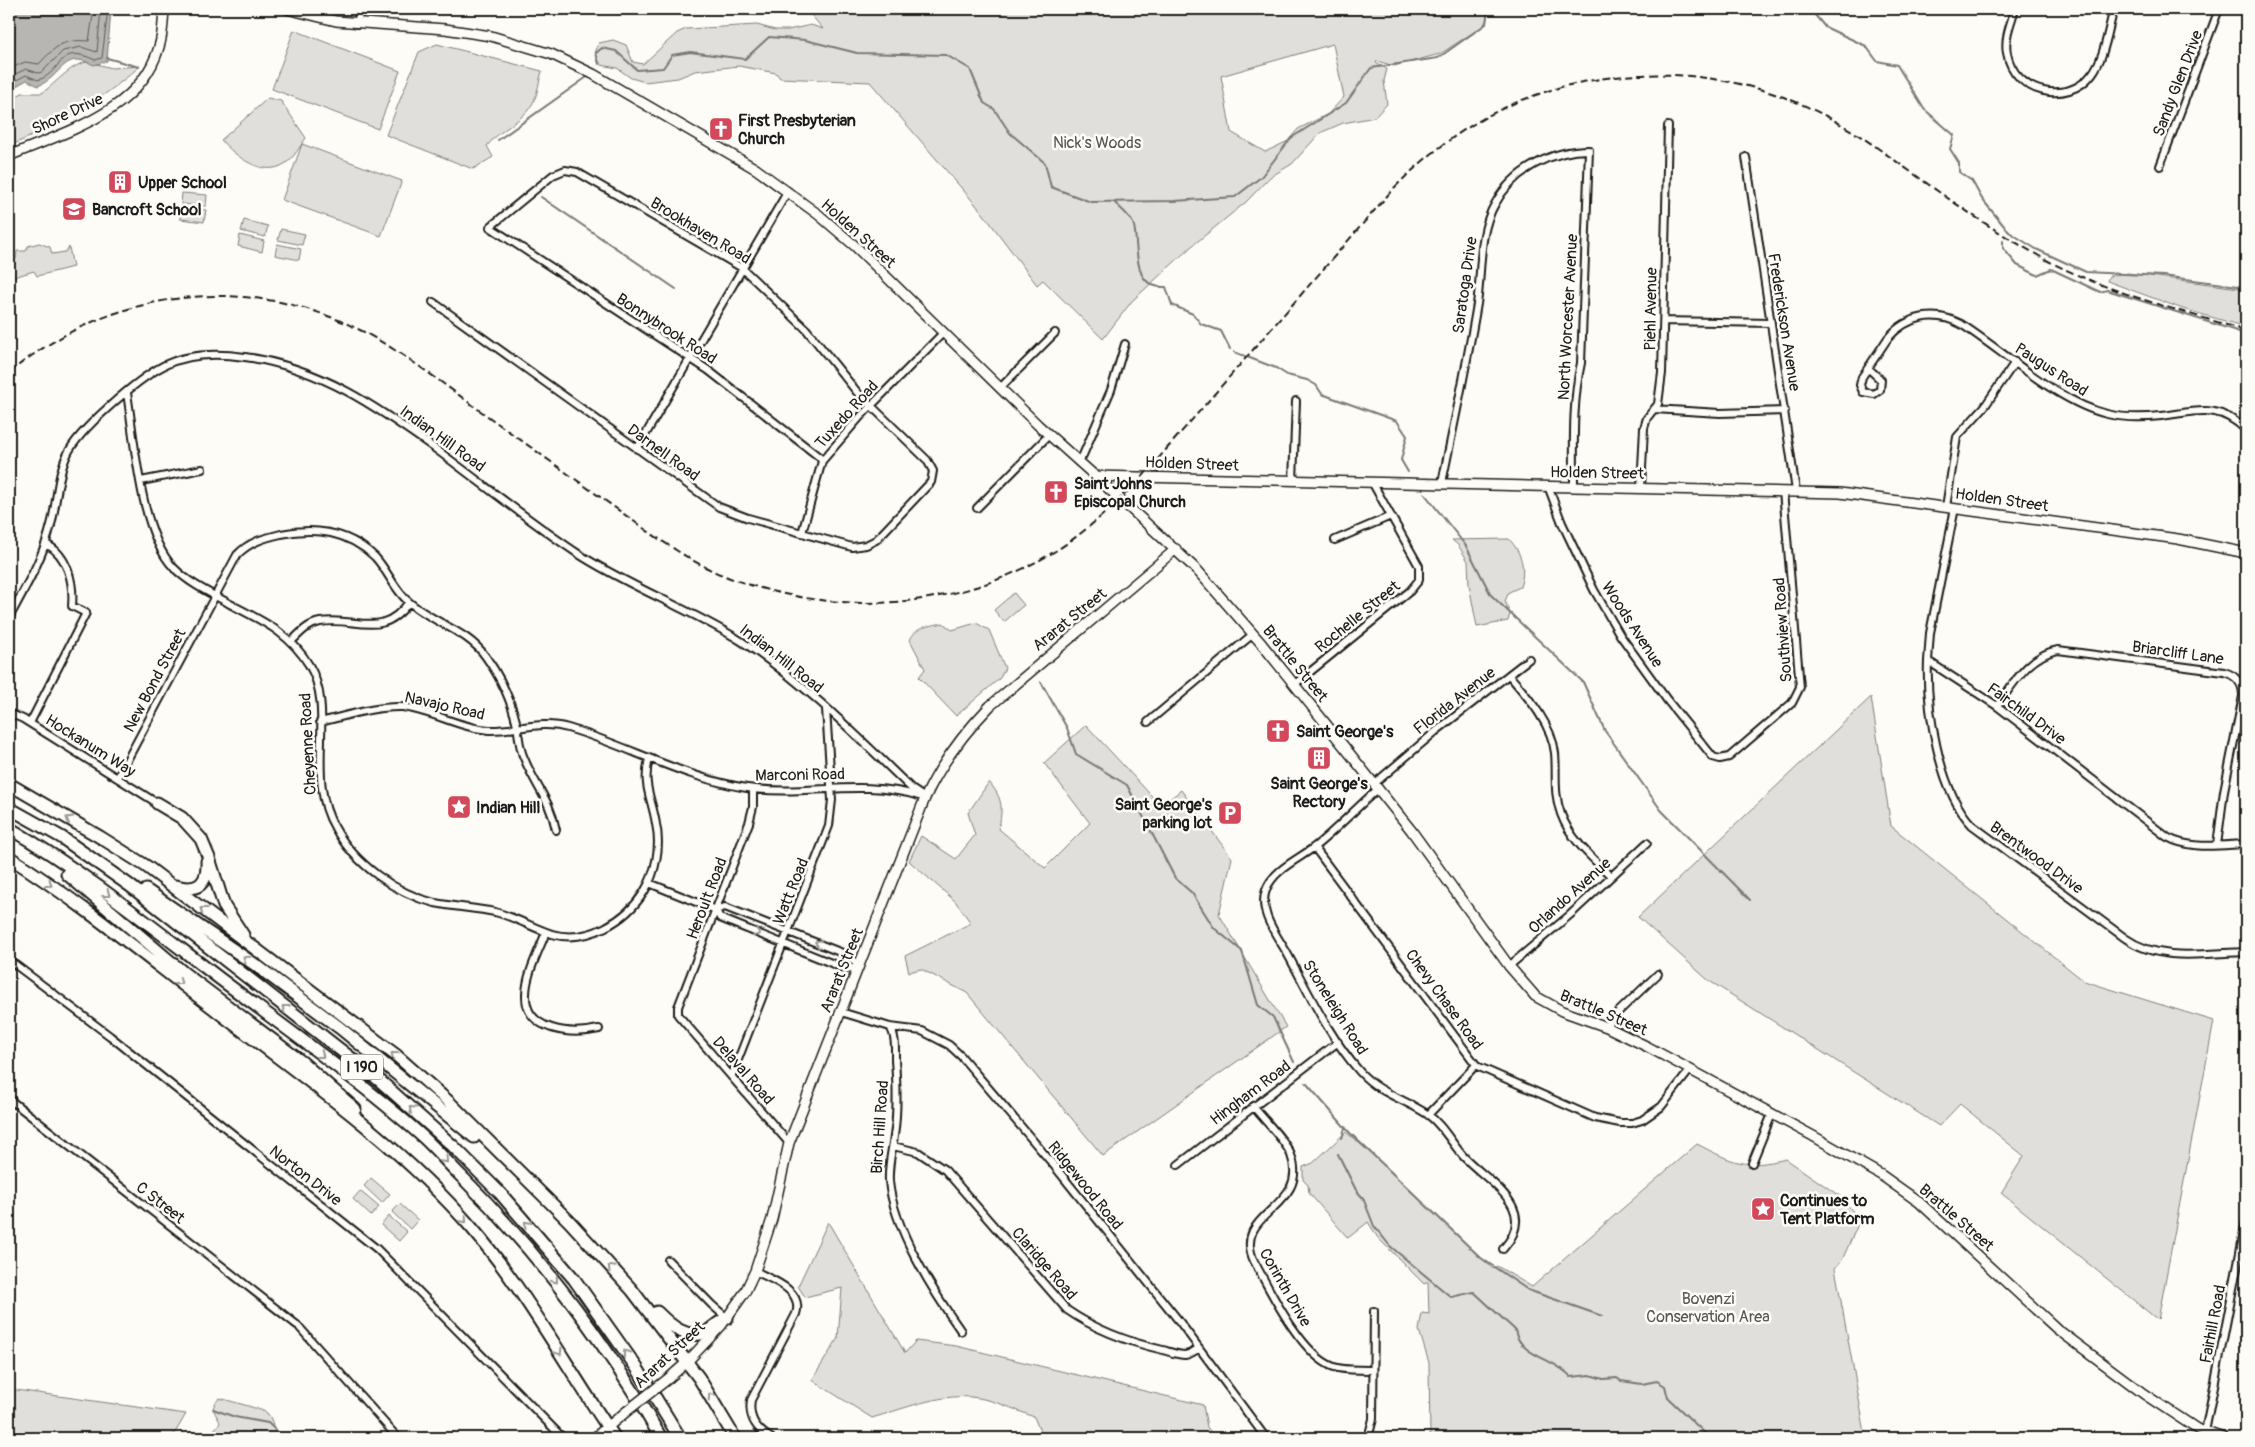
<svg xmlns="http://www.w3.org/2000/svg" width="2255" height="1447" viewBox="0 0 2255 1447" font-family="Pangolin,sans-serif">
<rect width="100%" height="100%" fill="#fdfcf7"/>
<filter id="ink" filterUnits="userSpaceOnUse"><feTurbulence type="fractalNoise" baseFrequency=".02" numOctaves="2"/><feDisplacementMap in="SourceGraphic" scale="10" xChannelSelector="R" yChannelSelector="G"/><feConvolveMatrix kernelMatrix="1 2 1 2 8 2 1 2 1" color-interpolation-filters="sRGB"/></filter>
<g filter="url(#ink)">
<path fill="#e0dfdb" stroke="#7e7e7c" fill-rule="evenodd" d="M806,9H1488L1487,19L1483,26L1440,54L1394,66L1377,61L1376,63L1387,69L1384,81L1387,104L1375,117L1343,123L1320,133L1292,164L1270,177L1246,202L1192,246L1132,301L1103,339L1043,280L1037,285L982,212L870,82L780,78L776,73L739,66L695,71L678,78L645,82L631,78L617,68L601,65L595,53L599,43L613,40L626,45L633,62L643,64L677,33L686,29L757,25L775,30H788L811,25L823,29ZM1333,44L1344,97L1328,114L1298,129L1288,141L1265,152L1231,132L1221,76Z
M294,30L400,71L378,129L272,89Z
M437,44L542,71C539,81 538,92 534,101C524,122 500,128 487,146L493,157L473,169L386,135L419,52Z
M89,62L112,68L140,66C101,101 57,126 9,146V101L22,93H42C55,84 73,62 89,62Z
M268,98L281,101L306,138C300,146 294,158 286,163C264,179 235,156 221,140Z
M302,144L402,181L381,236L282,200Z
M182,193L207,195L206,206L181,204Z
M181,208L206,210L204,222L180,219Z
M244,220L268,226L265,237L241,231Z
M281,229L305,234L302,245L278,240Z
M240,235L264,241L262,252L238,246Z
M39,243L50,247L52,254L65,252L69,247L73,267L37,276L34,271L10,278L9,261L16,259L17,251H26L28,246Z
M277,244L301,249L299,260L275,255Z
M2128,273L2246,289V327L2183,309L2107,281L2109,276Z
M1509,539C1522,553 1526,569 1520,587L1509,592L1505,601L1510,614L1508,621L1477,627L1469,585L1468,561L1458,545L1452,540Z
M1014,593L1024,605L1004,622L994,610Z
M943,623L952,630L976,623L989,630L1005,668L1000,678L956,716L919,677L925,669L910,640C916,626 930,626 943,623Z
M1871,697L1891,826L2084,981L2214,1021L2158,1320L2001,1193L2024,1156L1960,1104L1939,1126L1708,980L1638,917Z
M1086,725L1161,806L1181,790L1232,858L1219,914L1286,1027L1103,1156L967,993L921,969L909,972L905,956L971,923L955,901L909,861L921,836L956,859L975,835L968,813L989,782C1004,800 1002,808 999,829L1045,868L1090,823L1044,763Z
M1346,1132L1379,1160L1493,1269L1497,1266L1532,1287L1697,1144C1734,1163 1744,1169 1786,1159L1841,1197L1860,1220L1842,1260L1835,1268L1866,1438H1430L1429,1363L1419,1330L1422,1313L1429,1314L1428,1282L1424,1284L1378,1238L1368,1222L1348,1238L1309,1193L1308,1185L1303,1180V1167L1313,1163Z
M371,1178L390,1194L382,1203L364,1186Z
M360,1191L379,1207L371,1216L353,1199Z
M400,1204L418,1220L410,1229L392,1212Z
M389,1216L407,1232L399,1241L381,1225Z
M828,1222L905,1353L916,1341L956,1346L1203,1405L1207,1427L1215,1438H1043L1034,1417C1013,1409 993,1399 971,1397C938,1394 903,1409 872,1418L812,1380L838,1338L842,1288L805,1297L798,1286Z
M9,1389L186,1414L172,1438H9Z
M220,1398C229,1401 262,1409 267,1413C274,1420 272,1431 280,1438H207L220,1423C217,1413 207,1409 220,1398Z"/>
<path fill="#b7b6b2" stroke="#797876" d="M9,9H111L107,61L94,65C63,49 63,76 38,86L27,80L9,90Z"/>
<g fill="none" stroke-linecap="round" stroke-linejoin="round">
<path stroke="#5a5a58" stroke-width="1" d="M9,69L25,62L39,64C57,45 63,39 89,41L94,9
M9,77L26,69L38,73L42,72L63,51L81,47L97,52L101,9
M9,84L26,75L38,80C64,72 57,42 95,60L102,58L108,9"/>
<path stroke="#797876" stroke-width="2" d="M1810,9L1825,27L1866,46L1877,61L1897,65L1924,109L1954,135L1950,149L1959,163V172L1972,181L1982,199L2009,232L2036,249L2086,272L2163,276L2246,287
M107,58L139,67
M599,64L596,53L602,48L616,51L637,70L663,68L672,55L690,52L745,59L769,37L805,40L857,53L946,55L970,69L984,103L994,109L1010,133L1045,163L1051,187L1091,202L1174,201L1235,197L1261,177L1291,138L1346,103L1371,68L1438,58L1486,24L1488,9
M498,140L587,77
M541,197L676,289
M1114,202C1120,208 1132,217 1134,226C1139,248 1131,289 1166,287L1172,305L1193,314L1201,324L1221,331L1230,349
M2003,241V248L2017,265L2037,275L2051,269L2100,292L2107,290L2246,334
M1234,352L1276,368L1287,375L1307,380L1316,385L1322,394L1397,421L1407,436L1401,460L1408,472
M1424,493L1466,546L1491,595L1583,682L1605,731L1661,810L1750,900
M1041,682L1067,728L1076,754L1127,785L1175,878L1192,893L1214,928L1242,951L1258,1005L1273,1017L1294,1062
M1306,1083L1350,1133L1481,1258L1528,1290L1602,1316
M1342,1138L1345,1128
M1338,1154L1356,1190L1363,1198L1374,1226L1390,1246L1451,1297L1474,1292L1515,1330C1520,1357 1555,1358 1571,1377L1590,1375L1603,1379L1617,1378L1621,1381L1642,1384L1657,1381L1665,1386L1668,1398L1710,1438
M213,1409L235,1417L268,1423L284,1438"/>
<defs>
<path id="street" d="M2015,9C2011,23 2004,38 2007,53C2014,94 2068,106 2092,74C2105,57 2108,29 2114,9
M357,24L360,9
M1746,157L1796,491
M2160,166L2219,9
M433,302L719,507L748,518L852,547L866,545L876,540L931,482L933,471L927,460L857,392L806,329L742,268L577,172L565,170L553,175L490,227L708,370L823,460
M1664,321L1771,323
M1868,368L1881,380L1880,390L1874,394L1863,392L1860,385L1862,377L1888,338C1907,316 1935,310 1961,324C2005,352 2057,402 2107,414C2124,418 2143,418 2161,416C2196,412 2217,402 2246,430
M1001,387L1055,333
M127,393C135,442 140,533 174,568C190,584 210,593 230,604C262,621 289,632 309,665C337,711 304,776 335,828C354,863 396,894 435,903C455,907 475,908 495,912C515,917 533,928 552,934C587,944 626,921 644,892C656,873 661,846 656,824C652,798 642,786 649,759
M1654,409L1720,413L1785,411
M637,449L788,191
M1078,462L1083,455L1111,390L1125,344
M141,481L202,469
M1293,481L1296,401
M1442,483C1454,424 1467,364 1477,304C1482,271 1478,233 1495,204C1513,170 1552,150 1589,150L1581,363C1572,403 1574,446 1574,486
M1548,486L1562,523L1594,590L1620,635L1667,700L1713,757L1720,759L1729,757L1792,703L1800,687L1783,491
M1641,488L1644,428L1647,418L1658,404L1662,373L1668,126
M1946,507L1957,437L1985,406L2015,362
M977,508L1049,435
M1955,508L1930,633L1928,661L1997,706L2167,837C2190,850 2220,845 2246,844
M802,533L822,461L860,417L944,332
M1335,540L1391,516
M9,618C25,588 43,558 51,525C57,503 57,476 67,455C78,430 138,379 163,366C188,353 217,353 245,357C320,367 377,407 437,450C483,484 529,521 577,553C629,587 688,608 741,641C803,681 860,739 913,790L925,798
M292,641C300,633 308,624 320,622C356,616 382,640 409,602
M1928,661C1926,708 1939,791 1972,825L2125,938C2160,963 2206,953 2246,952
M1509,675C1527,696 1552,724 1555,753C1557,774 1553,793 1561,814C1570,839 1592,858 1611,876
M1295,684L1410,591L1419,580V566L1372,482
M1997,706C2013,684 2029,655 2058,650L2224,672C2236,675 2243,684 2243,696L2224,791L2217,845
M9,713L23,719L157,803
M320,722C346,716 375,706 402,707C431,710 459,728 489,730C516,731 541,720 568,728C629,746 683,778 747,788C807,797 858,778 919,796
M1148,722L1253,634
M30,723L86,613L72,606C74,583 68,555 46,544
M118,777L237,555C249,542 264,538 281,534C316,527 348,531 375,557C388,571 395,591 409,602C433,623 467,630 486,657C501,678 511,700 517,725C519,736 519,748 524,758C535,786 550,799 556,830
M1374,784L1435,732L1529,659
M753,789V807L749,823L678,1007V1015L789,1143
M1378,789C1356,808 1336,830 1313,848C1297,860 1273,870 1266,890C1258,912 1276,934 1287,953C1309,993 1329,1037 1360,1072C1379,1093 1404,1099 1427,1114C1442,1124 1452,1144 1464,1157C1490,1184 1540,1208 1503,1249
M1314,847L1477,1066L1595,1118L1620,1123H1632L1642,1120L1661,1107L1690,1070
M649,883L716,910L720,918L846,969L859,967
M716,910L725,907L850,956L859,967
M546,932C539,951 526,974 526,995C525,1032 572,1035 599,1029
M9,960L110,1036L377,1249L563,1438
M1509,966L1571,914L1647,843
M841,1012L890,1027L922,1031L949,1045L961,1056L1052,1163L1179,1321L1266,1438
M890,1027C896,1036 895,1049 895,1060C897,1086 898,1110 894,1136C892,1151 888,1166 889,1181C893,1228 934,1293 961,1331
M1607,1027L1615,1015L1658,974
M732,1075L829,826L832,800L826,709
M9,1099L297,1325
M1253,1106C1263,1119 1286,1141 1291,1155C1311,1209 1231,1211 1254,1261C1270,1291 1302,1356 1334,1367C1345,1371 1360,1369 1372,1370
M1428,1115L1476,1065
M893,1146L918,1152L945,1170L1067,1310C1096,1330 1128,1342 1163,1350C1170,1352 1178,1355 1185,1355C1191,1354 1195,1351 1199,1348
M1752,1163L1772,1114
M1178,1165L1338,1042
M668,1260L712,1305L727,1318
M755,1271C772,1280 804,1290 796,1314L751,1400C748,1418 756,1429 771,1438
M300,1328L398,1438
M2205,1432L2246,1222
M1368,1438L1373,1419L1374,1311"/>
<path id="secondary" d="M287,9L336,21L445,29L491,36L551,54L593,74L756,169L819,215L855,246L1038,425L1095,476L1840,493L2178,539L2246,553
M9,156C64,132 140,113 159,47C163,35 163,21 164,9
M1095,476L1197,570L1261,643L1411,830L1509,966L1535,996L1562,1011L1607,1027L1648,1047L1813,1136L1881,1175L1919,1202L2057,1329L2144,1394L2197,1429L2223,1438
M1117,496L1120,484L1132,477
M669,1378L686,1363L721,1326L745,1292L755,1271L772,1219L789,1143L925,798C941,763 964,733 990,706L1176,549
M594,1438L627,1411"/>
<path id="highway" d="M9,784L100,837L146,866L397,1056L449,1102L569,1221L632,1290L699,1378L735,1438
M157,803L182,818L201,839L209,858L224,906L243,935
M9,808L61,837L129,885L379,1080L453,1146L500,1193L574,1279L637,1368L680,1438
M9,828C83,871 151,926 219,978C288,1030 359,1080 423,1137C436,1149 448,1163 461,1176C539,1254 606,1342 661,1438
M9,857C83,904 151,961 221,1014C308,1081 399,1144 471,1227C527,1292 567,1368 615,1438
M67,874L185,974L303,1063L355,1109
M176,886C198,892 208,884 207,861
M146,890L257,966L340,1028L474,1137
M657,1312C670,1325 688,1342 708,1331C715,1326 720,1321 727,1318"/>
</defs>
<use href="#street" stroke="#1c1c1c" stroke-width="10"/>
<use href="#secondary" stroke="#1c1c1c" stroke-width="12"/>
<use href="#highway" stroke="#1c1c1c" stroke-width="15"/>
<use href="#street" stroke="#fdfcf7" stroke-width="6"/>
<use href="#secondary" stroke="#fdfcf7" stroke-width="9"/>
<use href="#highway" stroke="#fdfcf7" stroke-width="11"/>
<path stroke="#1c1c1c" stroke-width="2" stroke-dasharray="8 4" stroke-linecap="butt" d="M9,373C109,290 245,271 362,331C408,355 451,390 493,420C544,457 595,493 646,530C671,547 697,565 725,576C832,618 958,612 1057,550C1090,529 1116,503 1143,476L1394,188C1418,164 1443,143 1472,125C1581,59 1724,58 1835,121C1863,136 1888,156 1914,174C1955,204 1996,232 2041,257C2104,292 2177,309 2246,331"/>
<defs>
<path id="secondary-bridge" d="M627,1411L669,1378"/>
</defs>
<use href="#secondary-bridge" stroke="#1c1c1c" stroke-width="12" stroke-linecap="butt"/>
<use href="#secondary-bridge" stroke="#fdfcf7" stroke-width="9"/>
</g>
<defs><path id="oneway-chevron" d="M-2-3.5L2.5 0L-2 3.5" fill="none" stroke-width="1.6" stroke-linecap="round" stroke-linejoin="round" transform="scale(1.25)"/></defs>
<g stroke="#989794">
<use href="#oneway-chevron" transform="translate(69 819) rotate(-150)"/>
<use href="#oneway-chevron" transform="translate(49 884) rotate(36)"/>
<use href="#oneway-chevron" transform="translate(107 894) rotate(37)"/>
<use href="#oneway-chevron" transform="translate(203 910) rotate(-142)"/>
<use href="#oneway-chevron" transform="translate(757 933) rotate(22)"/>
<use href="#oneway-chevron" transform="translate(818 943) rotate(-158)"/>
<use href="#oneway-chevron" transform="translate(246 959) rotate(-145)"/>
<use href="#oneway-chevron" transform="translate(179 982) rotate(37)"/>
<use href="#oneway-chevron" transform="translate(285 1008) rotate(-143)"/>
<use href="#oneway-chevron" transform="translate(321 1055) rotate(37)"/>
<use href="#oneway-chevron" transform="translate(394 1055) rotate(-142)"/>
<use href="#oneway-chevron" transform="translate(412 1109) rotate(-138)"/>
<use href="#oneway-chevron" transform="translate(445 1160) rotate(47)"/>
<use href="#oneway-chevron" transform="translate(464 1220) rotate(48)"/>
<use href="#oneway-chevron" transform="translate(527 1224) rotate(-132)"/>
<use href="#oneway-chevron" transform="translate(611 1268) rotate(-135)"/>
<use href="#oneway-chevron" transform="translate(555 1280) rotate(52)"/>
<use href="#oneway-chevron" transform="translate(559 1352) rotate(58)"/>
<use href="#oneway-chevron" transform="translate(626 1353) rotate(-126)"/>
<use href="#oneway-chevron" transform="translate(711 1396) rotate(-123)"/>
</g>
</g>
<defs>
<symbol id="church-square" viewBox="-11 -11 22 22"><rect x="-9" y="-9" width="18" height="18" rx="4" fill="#d1495b" stroke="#fdfcf7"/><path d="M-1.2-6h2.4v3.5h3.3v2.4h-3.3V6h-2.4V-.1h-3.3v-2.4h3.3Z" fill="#fff"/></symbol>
<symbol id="building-square" viewBox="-11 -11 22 22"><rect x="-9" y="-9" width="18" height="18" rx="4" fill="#d1495b" stroke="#fdfcf7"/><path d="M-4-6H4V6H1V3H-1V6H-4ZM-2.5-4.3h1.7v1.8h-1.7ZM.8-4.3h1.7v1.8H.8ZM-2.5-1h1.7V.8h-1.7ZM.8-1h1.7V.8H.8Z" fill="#fff"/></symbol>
<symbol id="school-square" viewBox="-11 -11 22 22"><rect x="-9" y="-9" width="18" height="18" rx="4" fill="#d1495b" stroke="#fdfcf7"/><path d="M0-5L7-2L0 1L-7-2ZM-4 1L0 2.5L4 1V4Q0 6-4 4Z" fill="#fff"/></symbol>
<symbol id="sight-square" viewBox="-11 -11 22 22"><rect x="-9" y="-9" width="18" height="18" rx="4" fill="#d1495b" stroke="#fdfcf7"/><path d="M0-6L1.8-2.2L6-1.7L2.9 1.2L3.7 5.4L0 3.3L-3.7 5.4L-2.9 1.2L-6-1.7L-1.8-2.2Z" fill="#fff"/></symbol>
<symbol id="parking-square" viewBox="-11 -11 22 22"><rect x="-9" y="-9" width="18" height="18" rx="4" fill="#d1495b" stroke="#fdfcf7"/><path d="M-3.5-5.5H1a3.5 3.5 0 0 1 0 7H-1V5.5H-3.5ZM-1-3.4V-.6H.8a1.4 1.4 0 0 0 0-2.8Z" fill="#fff"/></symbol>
</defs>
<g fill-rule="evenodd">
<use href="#church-square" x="707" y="115" width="28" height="28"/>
<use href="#building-square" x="106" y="168" width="28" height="28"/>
<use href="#school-square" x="60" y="195" width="28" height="28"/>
<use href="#church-square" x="1042" y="478" width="28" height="28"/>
<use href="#church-square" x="1264" y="717" width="28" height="28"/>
<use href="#building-square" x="1305" y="744" width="28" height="28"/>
<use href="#sight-square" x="445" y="793" width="28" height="28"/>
<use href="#parking-square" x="1216" y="799" width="28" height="28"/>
<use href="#sight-square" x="1749" y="1195" width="28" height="28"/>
</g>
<g text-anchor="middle" stroke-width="5" stroke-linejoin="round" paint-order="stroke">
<rect fill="#fdfcf7" stroke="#605f5e" stroke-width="1" x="341" y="1054.5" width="42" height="25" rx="4"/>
<g font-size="15" font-weight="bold" fill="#1c1c1c">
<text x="362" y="1072">I 190</text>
</g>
<g font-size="16" fill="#1c1c1c" stroke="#fdfcf7">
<text transform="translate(2177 83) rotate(-69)" y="6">Sandy Glen Drive</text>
<text transform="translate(67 113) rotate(-25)" y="6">Shore Drive</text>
<text transform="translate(701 230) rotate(31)" y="6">Brookhaven Road</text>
<text transform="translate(859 233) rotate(42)" y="6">Holden Street</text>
<text transform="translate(1464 285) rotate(-82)" y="6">Saratoga Drive</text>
<text transform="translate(1650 309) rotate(-89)" y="6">Piehl Avenue</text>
<text transform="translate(1567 317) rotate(-87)" y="6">North Worcester Avenue</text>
<text transform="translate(1785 322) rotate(81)" y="6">Frederickson Avenue</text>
<text transform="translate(667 328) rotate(33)" y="6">Bonnybrook Road</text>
<text transform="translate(2052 369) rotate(33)" y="6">Paugus Road</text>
<text transform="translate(846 414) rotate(-48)" y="6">Tuxedo Road</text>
<text transform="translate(443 438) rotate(36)" y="6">Indian Hill Road</text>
<text transform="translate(664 452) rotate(36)" y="6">Darnell Road</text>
<text transform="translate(1192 463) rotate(2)" y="6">Holden Street</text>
<text transform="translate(1597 472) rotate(1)" y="6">Holden Street</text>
<text transform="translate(2002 499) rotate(8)" y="6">Holden Street</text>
<text transform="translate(1357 616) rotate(-39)" y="6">Rochelle Street</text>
<text transform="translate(1069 619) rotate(-39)" y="6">Ararat Street</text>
<text transform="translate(1633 624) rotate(57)" y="6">Woods Avenue</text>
<text transform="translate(1782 630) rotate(-94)" y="6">Southview Road</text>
<text transform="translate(2178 652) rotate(8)" y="6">Briarcliff Lane</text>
<text transform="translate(782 658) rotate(38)" y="6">Indian Hill Road</text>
<text transform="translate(1296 663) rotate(51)" y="6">Brattle Street</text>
<text transform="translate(154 680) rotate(-62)" y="6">New Bond Street</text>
<text transform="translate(1454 700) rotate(-38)" y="6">Florida Avenue</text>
<text transform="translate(445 705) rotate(13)" y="6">Navajo Road</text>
<text transform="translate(2027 713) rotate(36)" y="6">Fairchild Drive</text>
<text transform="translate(307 744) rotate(-93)" y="6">Cheyenne Road</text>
<text transform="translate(91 745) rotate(32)" y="6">Hockanum Way</text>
<text transform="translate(800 774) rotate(-1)" y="6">Marconi Road</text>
<text transform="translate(2037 857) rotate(36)" y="6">Brentwood Drive</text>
<text transform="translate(790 891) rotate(-68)" y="6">Watt Road</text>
<text transform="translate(1569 895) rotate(-42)" y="6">Orlando Avenue</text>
<text transform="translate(706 898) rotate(-69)" y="6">Heroult Road</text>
<text transform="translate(841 970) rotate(-68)" y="6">Ararat Street</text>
<text transform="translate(1445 999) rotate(54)" y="6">Chevy Chase Road</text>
<text transform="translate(1336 1007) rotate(58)" y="6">Stoneleigh Road</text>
<text transform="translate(1604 1012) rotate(23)" y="6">Brattle Street</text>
<text transform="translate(744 1070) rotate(49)" y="6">Delaval Road</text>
<text transform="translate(1250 1092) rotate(-37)" y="6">Hingham Road</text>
<text transform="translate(879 1127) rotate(-86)" y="6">Birch Hill Road</text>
<text transform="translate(306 1175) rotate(38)" y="6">Norton Drive</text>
<text transform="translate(1086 1185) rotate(51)" y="6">Ridgewood Road</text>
<text transform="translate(161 1202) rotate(38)" y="6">C Street</text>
<text transform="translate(1957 1217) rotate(41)" y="6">Brattle Street</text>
<text transform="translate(1045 1263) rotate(49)" y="6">Claridge Road</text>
<text transform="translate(1286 1287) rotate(60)" y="6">Corinth Drive</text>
<text transform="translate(2212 1324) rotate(-79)" y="6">Fairhill Road</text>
<text transform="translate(669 1354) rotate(-43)" y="6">Ararat Street</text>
</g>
<g font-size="16" font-weight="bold" fill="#1c1c1c" stroke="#fdfcf7" text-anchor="start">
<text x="738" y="126">First Presbyterian<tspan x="738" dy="18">Church</tspan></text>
<text x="138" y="188">Upper School</text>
<text x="92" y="215">Bancroft School</text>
<text x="1074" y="489">Saint Johns<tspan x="1074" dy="18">Episcopal Church</tspan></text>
<text x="1296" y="737">Saint George's</text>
<text x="1319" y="789" text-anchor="middle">Saint George's<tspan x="1319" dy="18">Rectory</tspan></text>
<text x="1212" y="810" text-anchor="end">Saint George's<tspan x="1212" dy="18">parking lot</tspan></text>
<text x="476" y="813">Indian Hill</text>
<text x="1780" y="1206">Continues to<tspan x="1780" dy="18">Tent Platform</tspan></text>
</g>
<g font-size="16" fill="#575655" stroke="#fdfcf7">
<text x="1097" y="148">Nick's Woods</text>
<text x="1708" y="1304">Bovenzi<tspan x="1708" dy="18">Conservation Area</tspan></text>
</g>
</g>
<rect width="2255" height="1447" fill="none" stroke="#fdfcf7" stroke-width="30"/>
<rect x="15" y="15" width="2225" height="1417" fill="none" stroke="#1c1c1c" stroke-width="2" filter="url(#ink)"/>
</svg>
